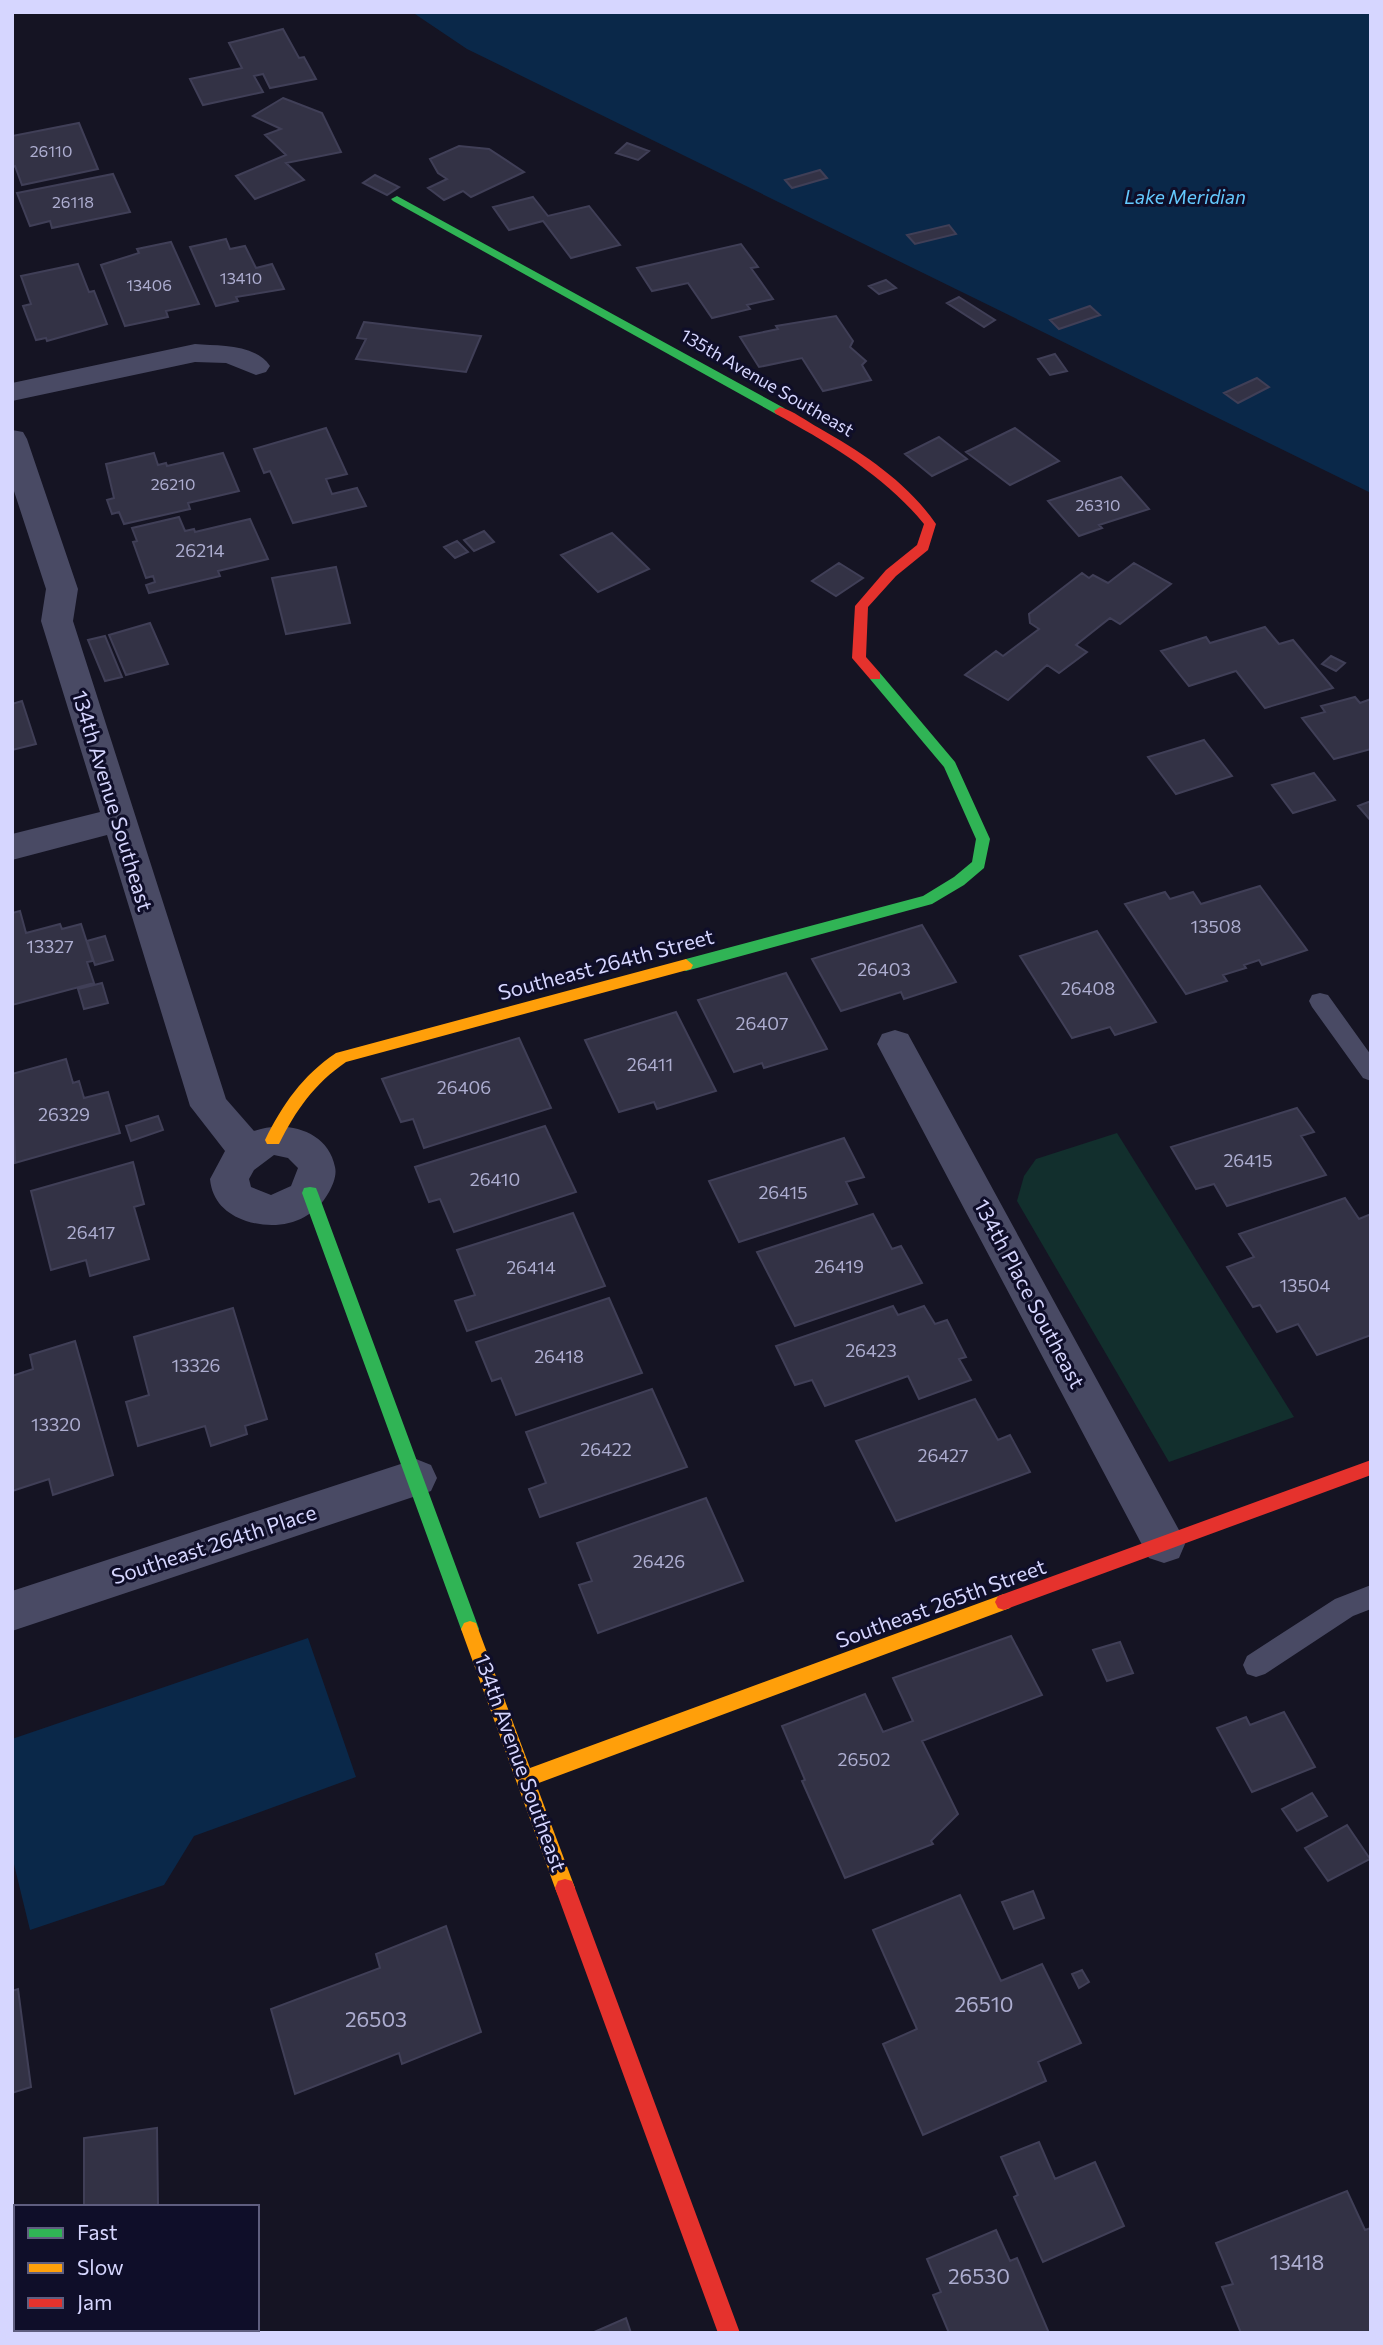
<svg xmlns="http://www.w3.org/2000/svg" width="1383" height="2345" viewBox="0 0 1383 2345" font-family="Commissioner,sans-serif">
<rect width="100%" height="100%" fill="#151423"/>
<path fill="#122f2d" d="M1117,1133L1294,1417L1169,1462L1017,1201L1024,1176L1036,1159Z"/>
<path fill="#0a2849" d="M412,12H1371V493L467,49Z
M308,1638L356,1777L194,1836L164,1885L30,1930L12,1856V1739Z"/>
<path fill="#333245" stroke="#403f57" stroke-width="2" d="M283,29L299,58L304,57L316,79L270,88L263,74L254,76L263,92L203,105L190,79L242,68L229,43Z
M283,98L322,113L341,152L286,163L304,180L255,199L236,176L286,155L265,135L281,129L253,116Z
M79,123L98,169L22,185L15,166L12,167V136Z
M627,143L649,151L638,160L616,153Z
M459,146L489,149L524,172L471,197L463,191L444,200L428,188L447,179L438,173L430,159Z
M820,170L827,178L792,188L785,180Z
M113,174L130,212L52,228L50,221L30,226L17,193Z
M375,175L399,187L387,195L363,183Z
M533,197L548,216L589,206L620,245L571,258L543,221L509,230L493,207Z
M949,225L956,234L915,244L907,235Z
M226,239L230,249L245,246L256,268L272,264L284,289L236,297L238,301L216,306L190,247Z
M171,242L199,304L166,311L168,317L125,326L101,265L139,253L137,249Z
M741,244L758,267L751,268L773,299L747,305L750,309L712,318L688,283L652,291L637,268Z
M78,264L89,292L94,291L107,324L47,341L46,338L36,340L23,306L31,304L21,276Z
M886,280L896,288L879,294L869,286Z
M959,297L995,320L984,327L947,303Z
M1090,306L1100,315L1059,329L1050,320Z
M836,316L853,341L850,347L866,361L862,365L871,380L823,391L802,358L759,367L740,337L778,329L776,326Z
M364,322L481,336L466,372L356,359L366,339L357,338Z
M1055,354L1067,371L1050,375L1038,359Z
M1257,378L1269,387L1238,403L1224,393Z
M326,428L347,474L326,479L332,494L357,488L366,506L293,523L270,471L264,473L254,449Z
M1015,428L1059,461L1010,485L966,452Z
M939,437L967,459L932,476L905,454Z
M154,453L158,465L166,463L167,466L223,453L239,491L188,503L190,509L124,524L119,512L112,514L107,500L114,498L106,464Z
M1121,477L1149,509L1099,525L1102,528L1079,536L1048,501Z
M179,517L185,531L194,529L195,532L250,519L268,559L218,571L220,576L149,593L146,585L155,582L153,576L146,578L133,542L137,541L132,528Z
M484,531L494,542L474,551L464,540Z
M612,533L649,569L598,592L561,555Z
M457,541L468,552L455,558L444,547Z
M839,563L863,578L836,596L812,581Z
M1134,563L1171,584L1120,624L1110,618L1076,645L1087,652L1059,673L1047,665L1008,700L965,675L996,651L1003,656L1039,629L1030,623L1029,614L1082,573L1089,578L1093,575L1108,583Z
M336,567L350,623L286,634L272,578Z
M150,623L168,664L126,675L109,635Z
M1265,627L1279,644L1293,640L1333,688L1265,708L1236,671L1189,686L1161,651L1206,637L1210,643Z
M105,636L122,677L105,681L88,640Z
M1331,656L1345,663L1336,671L1322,664Z
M1355,697L1360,703L1371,699V749L1334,759L1302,718L1325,712L1321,706Z
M22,701L36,744L12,750V704Z
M1204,740L1232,776L1176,794L1148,757Z
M1314,773L1335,800L1293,813L1272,785Z
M1371,801V821L1358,806Z
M1260,886L1307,950L1262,965L1259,960L1244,965L1246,968L1223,975L1227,981L1186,994L1125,904L1165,892L1170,899L1193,892L1201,904Z
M20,911L26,933L60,924L62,929L81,924L93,961L87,962L94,983L12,1005V913Z
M922,925L956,982L904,999L901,992L841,1011L812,959Z
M1097,931L1156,1022L1115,1035L1110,1027L1072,1038L1020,956Z
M105,936L113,960L95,965L87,941Z
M786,973L827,1049L764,1068L762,1063L734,1072L698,1000Z
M102,983L108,1003L84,1009L78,989Z
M676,1012L716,1091L657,1109L654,1102L619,1112L585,1040Z
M519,1038L551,1108L424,1148L413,1119L401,1122L382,1079Z
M66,1059L73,1083L79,1081L84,1098L108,1092L120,1133L15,1163L12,1074Z
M1297,1108L1314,1132L1301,1136L1326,1175L1227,1206L1214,1184L1196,1189L1171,1147Z
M158,1116L163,1130L131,1141L126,1126Z
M545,1126L576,1192L454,1232L440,1199L429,1202L415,1167Z
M844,1138L864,1177L846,1182L857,1204L739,1242L709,1181Z
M133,1162L144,1204L134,1207L149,1259L90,1276L86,1260L51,1270L31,1191Z
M1345,1198L1359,1219L1371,1214V1335L1317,1355L1298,1324L1277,1332L1260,1305L1253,1307L1227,1267L1254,1257L1239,1234Z
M573,1213L605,1286L467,1331L455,1301L475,1295L457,1250Z
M873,1214L892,1249L901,1246L922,1283L795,1326L757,1252Z
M609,1298L642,1373L516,1415L501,1378L492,1381L476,1342Z
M893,1306L898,1315L924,1306L935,1324L947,1320L966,1357L959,1359L971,1380L919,1399L908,1376L825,1406L812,1380L795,1385L776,1346Z
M233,1308L267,1419L245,1426L247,1434L211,1446L205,1426L138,1446L126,1402L149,1395L134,1337Z
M75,1341L113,1475L53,1495L49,1479L12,1491V1376L33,1369L30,1355Z
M652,1389L687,1467L540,1517L529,1489L546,1483L526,1432Z
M975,1399L998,1440L1010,1435L1030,1472L896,1521L856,1441Z
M706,1498L743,1581L598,1633L579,1585L592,1581L577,1543Z
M1011,1636L1042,1695L922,1741L958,1814L931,1841L933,1844L845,1878L802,1781L805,1780L782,1726L865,1694L883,1732L913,1721L893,1678Z
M1120,1642L1133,1673L1107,1681L1093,1650Z
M1284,1712L1315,1767L1252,1792L1217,1728L1246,1717L1250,1725Z
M1312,1793L1327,1816L1297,1831L1282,1809Z
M1347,1825L1370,1859L1328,1881L1305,1848Z
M1033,1891L1044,1918L1014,1929L1002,1902Z
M960,1895L1001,1981L1042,1964L1081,2043L1038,2062L1046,2081L923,2135L883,2044L917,2029L873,1930Z
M446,1926L481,2032L402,2064L399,2053L295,2094L271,2009L380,1968L376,1954Z
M1082,1970L1089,1982L1079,1988L1072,1974Z
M18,1989L31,2087L12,2093V1991Z
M157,2128L158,2207H84V2138Z
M1039,2142L1055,2179L1095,2162L1124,2226L1043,2262L1014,2197L1018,2195L1001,2157Z
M1347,2191L1365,2230L1371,2228V2333H1241L1222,2287L1233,2284L1216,2243Z
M996,2230L1010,2261L1017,2258L1049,2333H949L933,2295L941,2292L927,2259Z
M626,2318L631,2333H592Z
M76,2329H156V2333H76Z"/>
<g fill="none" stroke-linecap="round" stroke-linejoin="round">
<path fill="#494a64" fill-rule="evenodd" d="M1320,993L1328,995L1371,1055V1081L1363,1078L1312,1007L1309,1001L1312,995Z
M1371,1585V1609L1353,1616L1265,1674L1256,1677L1247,1674L1243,1665L1247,1656L1335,1599Z"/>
<path fill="#494a64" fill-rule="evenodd" d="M195,344C219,346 256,344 270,366L266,372L256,375L226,363L195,362L12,401V383Z
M12,430L23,432L27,439L78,589L73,621L226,1099L254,1131C284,1120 328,1129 335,1167C337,1175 333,1185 329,1192C312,1223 278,1231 246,1221C226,1214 212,1201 210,1179L225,1151L190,1106L107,835L12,860V834L100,812L41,621L46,589L12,485ZM274,1155L288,1158L298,1168L291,1186L271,1195L251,1187L249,1179L254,1170Z
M895,1030L908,1034L1179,1530L1185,1544L1179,1558L1164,1563L1149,1558L877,1044L882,1034Z
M416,1459L431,1465L437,1478L431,1491L12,1631V1591Z"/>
<path fill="#30b455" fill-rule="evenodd" d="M397,196L784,408L786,411L780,415L776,414L393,201L391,199Z
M875,671L880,673L955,762L990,839L984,868L964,885L932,904L686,971L681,969L679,965L686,959L923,896L954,877L972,862L976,839L944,767L870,679V673Z
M310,1187L316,1188L318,1193L479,1629L476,1635L470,1637L464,1635L461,1629L302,1193L304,1188Z"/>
<path fill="#ff9f0a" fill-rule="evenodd" d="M686,959L693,965L691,969L346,1062C314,1084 296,1110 279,1144H267L265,1140C283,1104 302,1076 336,1053Z
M1004,1594L1010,1596L1013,1602L1010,1608L536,1784L575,1888L572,1895L565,1897L558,1895L555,1888L461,1629L464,1623L470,1621L476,1623L530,1768Z"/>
<path fill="#e5322d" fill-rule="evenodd" d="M780,407C794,411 806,421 819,428C863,453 907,482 936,524L928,550L896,576L868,607L866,657L880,673V679H870L852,658L855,606L886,570L917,545L924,524C884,475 830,444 776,414L774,411Z
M1371,1460V1475L1004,1610L998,1608L995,1602L998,1596Z
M565,1879L572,1881L575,1888L740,2333H718L555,1888L558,1881Z"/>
</g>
<g text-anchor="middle" stroke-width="6" stroke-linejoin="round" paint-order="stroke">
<g font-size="16" fill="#adadd0">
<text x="51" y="157">26110</text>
<text x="73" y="208">26118</text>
<text x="241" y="284">13410</text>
<text x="149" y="291">13406</text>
<text x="173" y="490">26210</text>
<text x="1098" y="511">26310</text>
</g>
<g font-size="18" fill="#d6d6ff" stroke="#0f0e29">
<text transform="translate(767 383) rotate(30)" y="6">135th Avenue Southeast</text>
</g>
<g font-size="18" fill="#adadd0">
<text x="200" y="557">26214</text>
<text x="1216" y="933">13508</text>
<text x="50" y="953">13327</text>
<text x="884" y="976">26403</text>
<text x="1088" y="995">26408</text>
<text x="762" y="1030">26407</text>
<text x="650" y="1071">26411</text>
<text x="464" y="1094">26406</text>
<text x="64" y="1121">26329</text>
<text x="1248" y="1167">26415</text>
<text x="495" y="1186">26410</text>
<text x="783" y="1199">26415</text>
<text x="91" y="1239">26417</text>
<text x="839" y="1273">26419</text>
<text x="531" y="1274">26414</text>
<text x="1305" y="1292">13504</text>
<text x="871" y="1357">26423</text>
<text x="559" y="1363">26418</text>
<text x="196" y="1372">13326</text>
<text x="56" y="1431">13320</text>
<text x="606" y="1456">26422</text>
<text x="943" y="1462">26427</text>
<text x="659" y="1568">26426</text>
<text x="864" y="1766">26502</text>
</g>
<g font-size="19" font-style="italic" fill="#64caff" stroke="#0f0e29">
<text x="1185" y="204">Lake Meridian</text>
</g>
<g font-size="21" fill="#d6d6ff" stroke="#0f0e29">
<text transform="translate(112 801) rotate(73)" y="7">134th Avenue Southeast</text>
<text transform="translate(606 965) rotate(-15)" y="7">Southeast 264th Street</text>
<text transform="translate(1029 1294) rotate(62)" y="7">134th Place Southeast</text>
<text transform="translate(214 1545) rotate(-18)" y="7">Southeast 264th Place</text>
<text transform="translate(941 1604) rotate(-20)" y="7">Southeast 265th Street</text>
<text transform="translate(520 1763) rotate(70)" y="7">134th Avenue Southeast</text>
</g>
<g font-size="21" fill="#adadd0">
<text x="984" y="2012">26510</text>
<text x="376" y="2027">26503</text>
<text x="1297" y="2270">13418</text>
<text x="979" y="2284">26530</text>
</g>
</g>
<rect width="1383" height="2345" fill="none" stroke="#d6d6ff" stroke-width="28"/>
<rect x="14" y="2205" width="245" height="126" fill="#0f0e29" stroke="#5f5e7f" stroke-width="2"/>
<rect x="28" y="2228" width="35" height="10" fill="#30b455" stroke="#5f5e7f" stroke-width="2"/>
<text x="77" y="2240" font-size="21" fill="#d6d6ff">Fast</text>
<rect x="28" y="2263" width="35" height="10" fill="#ff9f0a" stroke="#5f5e7f" stroke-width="2"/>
<text x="77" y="2275" font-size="21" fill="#d6d6ff">Slow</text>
<rect x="28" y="2298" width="35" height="10" fill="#e5322d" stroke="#5f5e7f" stroke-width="2"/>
<text x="77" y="2310" font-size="21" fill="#d6d6ff">Jam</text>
</svg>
